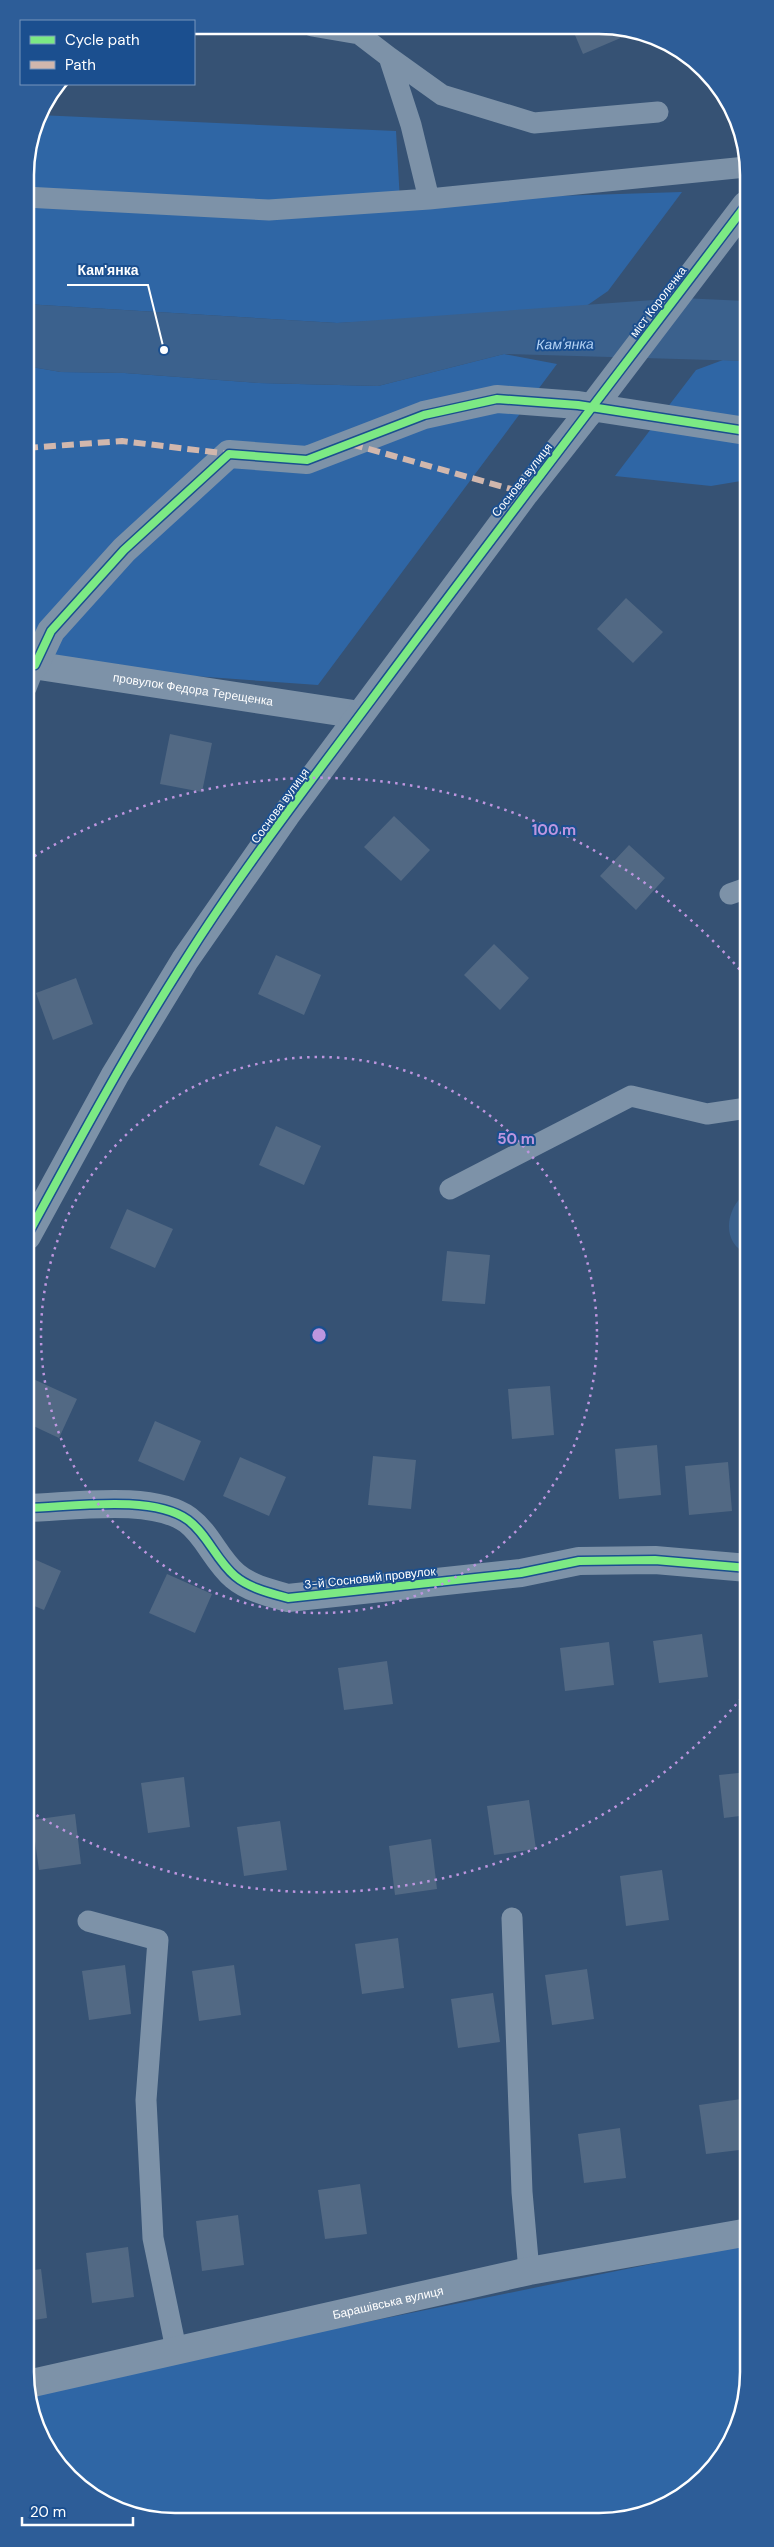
<svg xmlns="http://www.w3.org/2000/svg" width="774" height="2547" viewBox="0 0 774 2547" font-family="'DM Sans',sans-serif">
<rect width="100%" height="100%" fill="#365274"/>
<path fill="#2f66a5" d="M38,115L396,131L400,201L682,192L608,291L579,311L337,323L25,304V166Z
M504,354L557,364L318,685L26,664V366L61,372L125,373L259,383L378,386Z
M723,360L746,361L747,480L711,486L615,476L696,370Z
M749,2244V2381L738,2429L712,2471L674,2502L628,2519H146C131,2514 112,2510 99,2501C64,2479 28,2435 28,2391Z"/>
<path fill="#3b618d" d="M681,298L746,301V361L504,354L378,386L259,383L125,373L61,372L26,366L25,304L337,323Z
M747,1192V1254C720,1242 726,1207 747,1192Z"/>
<path fill="#526984" d="M572,28H629L637,31L583,54Z
M626,598L663,632L633,663L597,629Z
M170,734L212,743L202,792L160,784Z
M747,784V799L739,792Z
M394,816L430,850L401,881L364,847Z
M629,845L665,878L636,910L600,876Z
M494,944L529,978L500,1010L464,975Z
M276,955L321,975L304,1015L258,994Z
M76,978L93,1024L53,1040L36,993Z
M276,1126L321,1146L304,1185L259,1165Z
M127,1209L173,1229L155,1268L110,1248Z
M447,1251L490,1255L485,1304L442,1301Z
M31,1378L77,1399L59,1438L27,1423V1388Z
M550,1386L554,1435L512,1439L508,1389Z
M155,1421L201,1441L184,1481L138,1461Z
M657,1445L661,1495L619,1499L615,1449Z
M373,1456L416,1460L411,1509L368,1505Z
M240,1457L286,1477L269,1516L223,1496Z
M728,1462L732,1511L689,1515L685,1466Z
M27,1556L61,1571L44,1610L27,1603Z
M167,1574L212,1594L195,1633L149,1613Z
M702,1634L708,1677L659,1683L653,1641Z
M609,1642L614,1685L565,1691L560,1648Z
M387,1661L393,1704L344,1710L338,1668Z
M748,1772V1815L724,1818L719,1775Z
M184,1777L190,1827L148,1833L141,1783Z
M529,1800L536,1849L494,1855L487,1806Z
M75,1814L81,1864L39,1870L32,1820Z
M280,1821L287,1870L244,1876L237,1827Z
M431,1839L437,1889L395,1895L389,1846Z
M662,1870L669,1920L626,1926L620,1876Z
M398,1938L404,1988L362,1994L355,1944Z
M125,1965L131,2014L89,2020L82,1971Z
M234,1965L241,2015L199,2021L192,1971Z
M587,1969L594,2019L552,2025L545,1975Z
M493,1993L500,2042L458,2048L451,1999Z
M741,2099L748,2149L706,2154L699,2105Z
M620,2128L626,2178L584,2183L578,2134Z
M360,2184L367,2234L325,2239L318,2190Z
M238,2215L244,2265L202,2271L196,2221Z
M128,2247L134,2297L92,2303L86,2253Z
M41,2269L47,2318L28,2321V2271Z"/>
<g fill="none" stroke-linecap="round" stroke-linejoin="round">
<path stroke="#7d92a8" stroke-width="21" d="M312,26L359,34L389,57L411,125L429,199
M389,57L442,95L534,123L658,112
M25,197L269,210L429,199L746,167
M26,688L35,665
M730,894L747,888
M450,1189L631,1096L707,1114L747,1108
M512,1918L522,2192L529,2271
M88,1921L158,1940L146,2100L153,2238L176,2349"/>
<g stroke="#7d92a8" stroke-width="28">
<path id="s1" d="M26,664L360,715"/>
<path d="M35,665L51,631L124,550L229,454L307,460L424,415L497,399L578,405L746,431"/>
<path d="M27,1508C71,1507 152,1494 188,1520C208,1535 216,1560 235,1576C249,1588 270,1593 288,1598L521,1573L579,1561L655,1560L748,1568"/>
<path id="s2" d="M28,2384L529,2271L749,2232"/>
</g>
<path stroke="#7d92a8" stroke-width="28" d="M27,1236L115,1075L185,960L286,815L525,493L588,413"/>
<path stroke="#7d92a8" stroke-width="28" d="M588,413L746,205"/>
<path stroke="#d1b7ad" stroke-width="6" stroke-dasharray="12 6" stroke-linecap="butt" d="M351,444L525,493
M26,448L122,441L229,454"/>
<defs>
<path id="cycleway" d="M35,665L51,631L124,550L229,454L307,460L424,415L497,399L578,405L746,431
M27,1236C77,1144 127,1051 184,962C241,871 308,785 372,699C495,533 621,370 746,205
M27,1508C71,1507 152,1494 188,1520C208,1535 216,1560 235,1576C249,1588 270,1593 288,1598L521,1573L579,1561L655,1560L748,1568"/>
</defs>
<use href="#cycleway" stroke="#1b4f8f" stroke-width="11"/>
<use href="#cycleway" stroke="#7ce984" stroke-width="8"/>
</g>
<g fill="none" stroke="#bd96df" stroke-width="2.5" stroke-dasharray="2.5 5">
<circle cx="319" cy="1335" r="278"/>
<path d="M746 1693A557 557 0 0 1 28 1810M28 860A557 557 0 0 1 746 977"/>
</g>
<g text-anchor="middle" stroke-width="4" stroke-linejoin="round" paint-order="stroke">
<g font-size="12" fill="#fff" stroke="#1b4f8f">
<text transform="translate(658 302) rotate(-53)" y="4">міст Короленка</text>
<text transform="translate(522 480) rotate(-52)" y="4">Соснова вулиця</text>
<text dy="4" stroke="none"><textPath href="#s1" startOffset="169">провулок Федора Терещенка</textPath></text>
<text transform="translate(280 806) rotate(-54)" y="4">Соснова вулиця</text>
<text transform="translate(370 1578) rotate(-6)" y="4">3-й Сосновий провулок</text>
<text dy="4" stroke="none"><textPath href="#s2" startOffset="369">Барашівська вулиця</textPath></text>
</g>
<g font-size="14" font-style="italic" fill="#b5d3f5" stroke="#1b4f8f">
<text transform="translate(565 344) rotate(-1)" y="5">Кам'янка</text>
</g>
</g>
<path d="M0 0H774V2547H0ZM175 34H599A141 141 0 0 1 740 175V2372A141 141 0 0 1 599 2513H175A141 141 0 0 1 34 2372V175A141 141 0 0 1 175 34Z" fill="#2d5d98" fill-rule="evenodd"/>
<path fill="none" stroke="#fff" stroke-width="2.5" d="M175 34H599A141 141 0 0 1 740 175V2372A141 141 0 0 1 599 2513H175A141 141 0 0 1 34 2372V175A141 141 0 0 1 175 34Z"/>
<circle cx="319" cy="1335" r="8" fill="#bd96df" stroke="#1b4f8f" stroke-width="2.5"/>
<g font-size="15" text-anchor="middle" font-weight="bold" fill="#bd96df" stroke="#1b4f8f" stroke-width="4" stroke-linejoin="round" paint-order="stroke">
<text x="554" y="835">100 m</text>
<text x="516" y="1144">50 m</text>
</g>
<path fill="none" stroke="#fff" stroke-width="2" d="M164 350L148 285H67"/>
<circle fill="#fff" stroke="#1b4f8f" stroke-width="2" cx="164" cy="350" r="5"/>
<g font-size="14" text-anchor="middle" font-weight="bold" fill="#fff" stroke="#1b4f8f" stroke-width="4" stroke-linejoin="round" paint-order="stroke">
<text x="108" y="275">Кам'янка</text>
</g>
<rect x="20" y="20" width="175" height="65" fill="#1b4f8f" stroke="#7695bc"/>
<rect x="30" y="36" width="25" height="8" fill="#7ce984" stroke="#7695bc"/>
<text x="65" y="45" font-size="15" fill="#ffffff">Cycle path</text>
<rect x="30" y="61" width="25" height="8" fill="#d1b7ad" stroke="#7695bc"/>
<text x="65" y="70" font-size="15" fill="#ffffff">Path</text>
<path d="M22 2517v8h111v-8" fill="none" stroke="#ffffff" stroke-width="2.5"/>
<text x="30" y="2517" font-size="15" fill="#ffffff" stroke="#1b4f8f" stroke-width="4" paint-order="stroke">20 m</text>
</svg>
